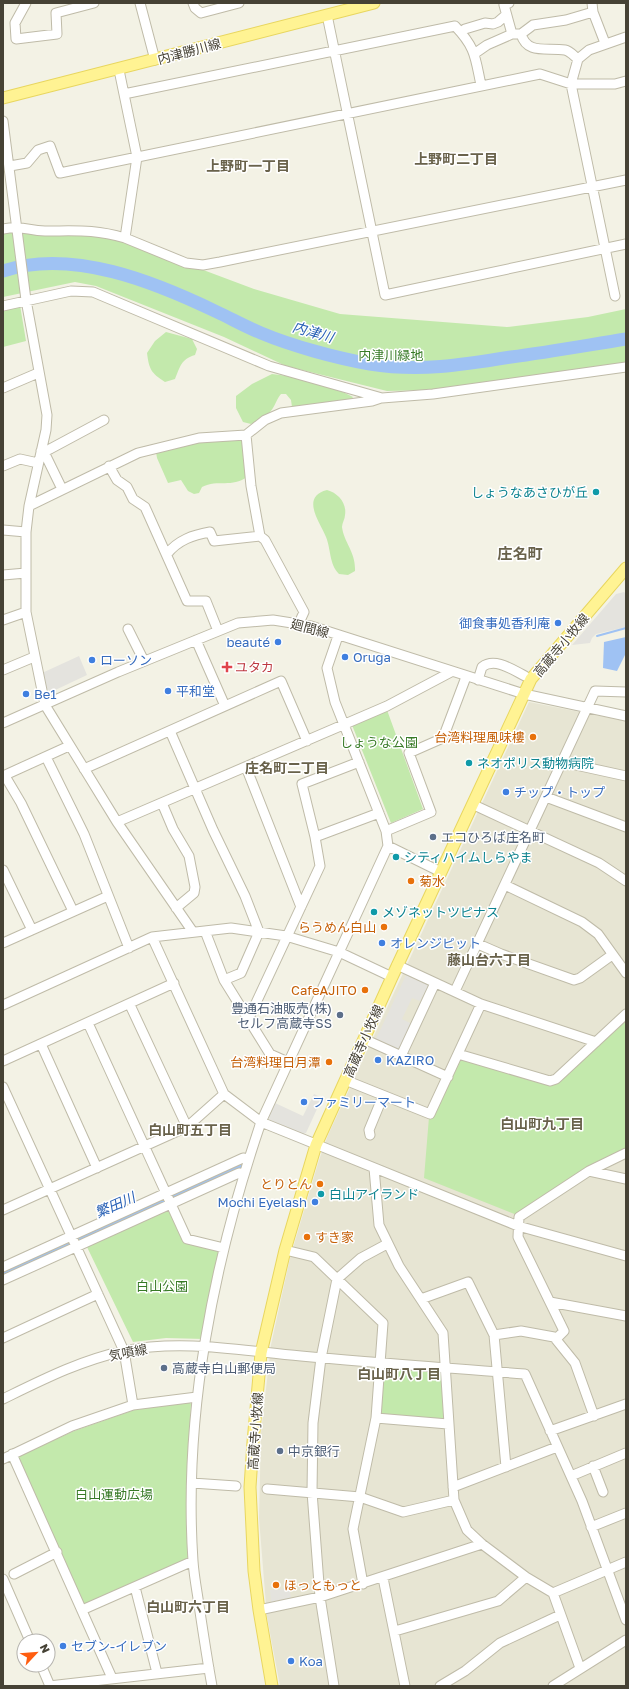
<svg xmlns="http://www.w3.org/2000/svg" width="629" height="1689" viewBox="0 0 629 1689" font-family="'Golos Text','Noto Sans JP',sans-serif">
<rect width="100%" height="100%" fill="#f3f2e5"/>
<path fill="#e7e5d3" d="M529,702L626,721V1686H280L267,1617L259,1518L261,1433L271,1345L290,1258L319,1160L328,1135Z"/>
<path fill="#c3e9ac" d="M3,232L89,233L126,241L254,289L340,314L507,327L588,317L626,309V364L432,390L387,391L286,366L224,337L96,286L75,282L3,297Z
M20,305L26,341L3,347V309Z
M166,332L192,339L197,349L195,355C181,359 180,367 175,379L165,382C151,373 149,369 147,353L155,341Z
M272,374C298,377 330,384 353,397L350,401L292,407L291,400L286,394H281C277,399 276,403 273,408C268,416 259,420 251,424L243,422L236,408V396L252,384Z
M242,438L247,477C232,488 218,479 202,487L199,493L194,494L188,491L181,480L168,483L157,458L156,452L198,441Z
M327,490C338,493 347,503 345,515C345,519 342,523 342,527C344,543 356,552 355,571L348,575L339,574C329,564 331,549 326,537C320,522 300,497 327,490Z
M387,710L423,809L391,823L352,725Z
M626,1018V1149L517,1215L424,1178L429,1117L459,1059L462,1058L552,1085Z
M171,1209L187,1242L222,1250L204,1339L166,1338L133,1342L87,1247Z
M385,1368L440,1373L441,1375L445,1418L442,1421L381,1415L379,1412L383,1371Z
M189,1402L191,1404L187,1481L188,1557L186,1560L86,1605L83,1604L18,1459L19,1456L74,1431L134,1410Z"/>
<path fill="#e4e3de" d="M624,592L626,594V627L596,634L592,638L590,643L572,645L616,594Z
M79,656L87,675L51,692L47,689L42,673Z
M407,973L430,983L420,1001L412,998L402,1019L412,1024L398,1052L375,1041Z
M314,1094L322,1098L306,1133L303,1134L270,1120L268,1117L275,1103L303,1116Z
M290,1589L291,1601L271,1604L270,1590Z"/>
<path fill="#9fc2f3" d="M626,637V653L617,671L603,668L604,642Z"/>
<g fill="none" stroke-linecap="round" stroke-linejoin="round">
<path stroke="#9fc2f3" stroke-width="2" d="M597,636L626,628"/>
<path stroke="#9fc2f3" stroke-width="13" d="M3,271C72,248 155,282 217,312C232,319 246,327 261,333C292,346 336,358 370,364C419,372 462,365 511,357C549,352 588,345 626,339
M3,1273L240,1166"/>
<defs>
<path id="minor" d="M26,3L15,23L16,39L57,34L56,13L94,3
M140,3L155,60
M193,3L195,8L201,13L239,3
M509,3L504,5L512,34
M592,3L593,12L605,43
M327,15L385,295L626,244
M461,32L465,29L485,23L493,24L498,22L506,15
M521,34C527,55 547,47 565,50C570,51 574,56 578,59
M474,54L487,45L512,34H521L533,25L566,20L593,12
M119,70L137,157L125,238L186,263L203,265L220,262L626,180
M124,94L455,26C476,48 475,57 481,85
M3,121L26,300L47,415L46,430L29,506L26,532V612L45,705L117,822L193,932
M10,166L27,163L38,150L50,146L60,173L540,74L571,84H615L626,81
M3,229C23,225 28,231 45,231C77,231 94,229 125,238
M615,296L571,84L578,59L589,50L626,37
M3,306L71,291L93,292L269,366L382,398L433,394L626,367
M3,388L38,373
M246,435L251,486L260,536L265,540L304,612L299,623
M41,451L44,452L50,449L104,420
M44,452L62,489
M3,466L20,459L38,463
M109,466L117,480L127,487L133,499L145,507L187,601H206L218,631
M29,506L138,453L199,438L246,435L265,420L281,413L372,401L381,398
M3,530L26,532
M167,554C178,540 193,535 210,532L214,541L260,536
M3,575L26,573
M3,620L26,612
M128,629L144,661
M196,640L225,706
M3,670L34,657
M478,680L482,667C495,657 513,670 525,676
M3,723L118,672L238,623L273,620L311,626L524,694L626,716
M170,731L213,830L245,896L259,932L241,973L224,980
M46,757L84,834L129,948
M562,762L626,776
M246,767L301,907
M84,769L281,681L307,741
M3,776L69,746
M5,776L21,803L73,911
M546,797L626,827
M162,803L173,829L189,856L195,887L194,893L176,908
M474,805L599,863L626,881
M117,822L387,706L451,672
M386,831L431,812L409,753L443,738L466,677
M315,837L379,813
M388,846L441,872
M3,870L32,930
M505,885L582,922L598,934L626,973
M205,931L224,980L270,1054L288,1062
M152,937L224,1094L261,1122L518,1226L626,1256
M3,943L108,896
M478,944L501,954L574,980L580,978L612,955
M397,965L481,1004L596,1042
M455,991L595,691L626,692
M3,1005L152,937L231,928L286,936L339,952L392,977
M130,1005L187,1127
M248,1020L320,866L315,837L302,784L359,762
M88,1023L187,1239L224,1248
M364,1039L448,1077
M41,1044L97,1168
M458,1054L550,1081L556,1079L626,1014
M401,1056L435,983
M3,1061L174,983
M345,1080L430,1114L481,1004
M3,1087L124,1351L133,1405
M370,1135L369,1130L383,1096
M374,1168L379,1225L399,1266L443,1333L454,1500L467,1530L482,1544L526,1577L553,1593L580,1668
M589,1171L626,1179
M3,1210L187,1127L224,1094
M285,1250L314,1257L383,1323L376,1418L353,1529L363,1584
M3,1267L243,1158L248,1159
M3,1280L239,1173L244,1174
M421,1299L468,1282L494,1335L506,1467
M550,1302L626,1316
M494,1335L521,1331L554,1337L575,1363L594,1416
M3,1338L98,1294
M556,1339L564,1331L518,1237L519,1217L589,1171L626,1153
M3,1399C42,1380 81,1360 124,1351C182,1339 243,1351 301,1356C376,1363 450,1368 525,1374L582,1501L626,1620
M376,1418L448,1424
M550,1431L626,1404
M12,1454L112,1678
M3,1459L72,1426L133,1405L197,1397
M593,1466L603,1492
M571,1476L626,1453
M192,1483L236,1486
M453,1487L557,1447
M267,1489L360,1497L403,1512L454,1500
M591,1527L626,1513
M14,1574L57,1552
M383,1578L405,1686
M3,1579L30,1641
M135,1587L157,1673
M553,1593L626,1562
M82,1610L193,1561
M259,1610L320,1597L482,1544
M395,1631L498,1601L526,1577
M41,1665L50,1686
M49,1686L209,1668
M212,1686C207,1659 203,1632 199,1605C197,1591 194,1576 193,1561C183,1414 214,1260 261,1122L388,846L386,831L335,702L327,668L338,636
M334,1686L320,1597L312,1492L313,1423L321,1358L337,1279L361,1258L387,1244
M440,1686L465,1671L500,1643L560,1615
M553,1686L626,1640"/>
<path id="major" d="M3,98L374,3
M272,1686L259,1610L254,1571L250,1487L253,1442L261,1353L285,1250L316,1145L392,977L531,679L626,568"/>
</defs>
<use href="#minor" stroke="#bfbba8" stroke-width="11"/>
<use href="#major" stroke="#e8d65f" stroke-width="13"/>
<use href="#minor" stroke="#fff" stroke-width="9"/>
<use href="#major" stroke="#fff393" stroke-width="11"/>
</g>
<g fill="#0f9aa8" stroke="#fff" stroke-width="1.5">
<circle cx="596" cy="492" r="4"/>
<circle cx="469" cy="763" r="4"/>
<circle cx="396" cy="857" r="4"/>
<circle cx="374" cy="912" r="4"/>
<circle cx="321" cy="1194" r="4"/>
</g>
<g fill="#3f7fe0" stroke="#fff" stroke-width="1.5">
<circle cx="558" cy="623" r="4"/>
<circle cx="278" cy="642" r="4"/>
<circle cx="345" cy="657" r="4"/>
<circle cx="92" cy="660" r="4"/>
<circle cx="168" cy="691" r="4"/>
<circle cx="26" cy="694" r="4"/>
<circle cx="506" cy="792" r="4"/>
<circle cx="382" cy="943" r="4"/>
<circle cx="378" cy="1060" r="4"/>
<circle cx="304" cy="1102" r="4"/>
<circle cx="315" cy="1202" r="4"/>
<circle cx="63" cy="1646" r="4"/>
<circle cx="291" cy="1661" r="4"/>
</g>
<path fill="#e0444e" stroke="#fff" stroke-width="1.5" d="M225 661h4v4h4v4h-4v4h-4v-4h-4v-4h4z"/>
<g fill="#e8710a" stroke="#fff" stroke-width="1.5">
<circle cx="533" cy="737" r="4"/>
<circle cx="411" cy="881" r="4"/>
<circle cx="384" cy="927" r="4"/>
<circle cx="365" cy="990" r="4"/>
<circle cx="329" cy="1062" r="4"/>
<circle cx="320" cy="1184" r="4"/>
<circle cx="307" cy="1237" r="4"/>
<circle cx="276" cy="1585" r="4"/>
</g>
<g fill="#5c6f8a" stroke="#fff" stroke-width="1.5">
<circle cx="433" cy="837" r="4"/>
<circle cx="340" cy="1015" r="4"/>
<circle cx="164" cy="1368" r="4"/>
<circle cx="280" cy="1451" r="4"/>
</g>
<g text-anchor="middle" stroke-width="3" stroke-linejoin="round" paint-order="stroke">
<g font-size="13" fill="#464235" stroke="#fff">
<text transform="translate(189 51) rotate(-15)" y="5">内津勝川線</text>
<text transform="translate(310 628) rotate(15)" y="5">廻間線</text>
<text transform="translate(561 645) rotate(-50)" y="5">高蔵寺小牧線</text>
<text transform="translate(363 1041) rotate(-66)" y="5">高蔵寺小牧線</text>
<text transform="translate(128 1352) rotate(-11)" y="5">気噴線</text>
<text transform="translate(255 1431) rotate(-86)" y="5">高蔵寺小牧線</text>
</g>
<g font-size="13" fill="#377a26" stroke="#fff">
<text x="391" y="360">内津川緑地</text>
<text x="379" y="747">しょうな公園</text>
<text x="162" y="1291">白山公園</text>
<text x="114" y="1499">白山運動広場</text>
</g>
<g font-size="13" fill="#0d838f" stroke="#fff" text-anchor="start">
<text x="588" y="497" text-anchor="end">しょうなあさひが丘</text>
<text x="477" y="768">ネオポリス動物病院</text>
<text x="404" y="862">シティハイムしらやま</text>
<text x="382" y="917">メゾネットツピナス</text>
<text x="329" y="1199">白山アイランド</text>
</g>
<g font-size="13" fill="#366cbe" stroke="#fff" text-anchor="start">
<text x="550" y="628" text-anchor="end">御食事処香利庵</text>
<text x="270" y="647" text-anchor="end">beauté</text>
<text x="353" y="662">Oruga</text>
<text x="100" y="665">ローソン</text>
<text x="176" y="696">平和堂</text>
<text x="34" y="699">Be1</text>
<text x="514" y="797">チップ・トップ</text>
<text x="390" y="948">オレンジピット</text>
<text x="386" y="1065">KAZIRO</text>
<text x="312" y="1107">ファミリーマート</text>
<text x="307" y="1207" text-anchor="end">Mochi Eyelash</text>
<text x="71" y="1651">セブン-イレブン</text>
<text x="299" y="1666">Koa</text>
</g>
<g font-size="13" fill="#be3a42" stroke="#fff" text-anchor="start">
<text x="235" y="672">ユタカ</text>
</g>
<g font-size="13" fill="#c56008" stroke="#fff" text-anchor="end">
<text x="525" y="742">台湾料理風味樓</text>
<text x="419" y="886" text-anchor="start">菊水</text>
<text x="376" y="932">らうめん白山</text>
<text x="357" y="995">CafeAJITO</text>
<text x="321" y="1067">台湾料理日月潭</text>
<text x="312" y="1189">とりとん</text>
<text x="315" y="1242" text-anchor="start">すき家</text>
<text x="284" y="1590" text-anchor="start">ほっともっと</text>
</g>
<g font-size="13" fill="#4e5e75" stroke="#fff" text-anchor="start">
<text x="441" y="842">エコひろば庄名町</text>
<text x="332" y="1013" text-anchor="end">豊通石油販売(株)<tspan x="332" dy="15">セルフ高蔵寺SS</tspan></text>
<text x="172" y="1373">高蔵寺白山郵便局</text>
<text x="288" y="1456">中京銀行</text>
</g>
<g font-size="14" font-weight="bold" fill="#69624b" stroke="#fff">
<text x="456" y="164">上野町二丁目</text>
<text x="248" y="171">上野町一丁目</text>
<text x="287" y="773">庄名町二丁目</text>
<text x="489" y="965">藤山台六丁目</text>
<text x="542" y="1129">白山町九丁目</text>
<text x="190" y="1135">白山町五丁目</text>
<text x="399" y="1379">白山町八丁目</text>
<text x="188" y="1612">白山町六丁目</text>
</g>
<g font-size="14" font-style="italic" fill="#2a62b6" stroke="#fff">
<text transform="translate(313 332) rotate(16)" y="5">内津川</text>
<text transform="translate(115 1205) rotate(-24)" y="5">繁田川</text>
</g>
<g font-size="15" font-weight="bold" fill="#69624b" stroke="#fff">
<text x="520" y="559">庄名町</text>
</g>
</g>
<rect width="629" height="1689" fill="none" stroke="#464235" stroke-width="8"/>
<g transform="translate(36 1653) rotate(64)"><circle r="19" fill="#ffffff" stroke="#b5b3ae"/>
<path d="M0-3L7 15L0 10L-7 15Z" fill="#ff5e11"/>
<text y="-6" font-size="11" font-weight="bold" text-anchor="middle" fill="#464235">N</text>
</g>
</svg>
